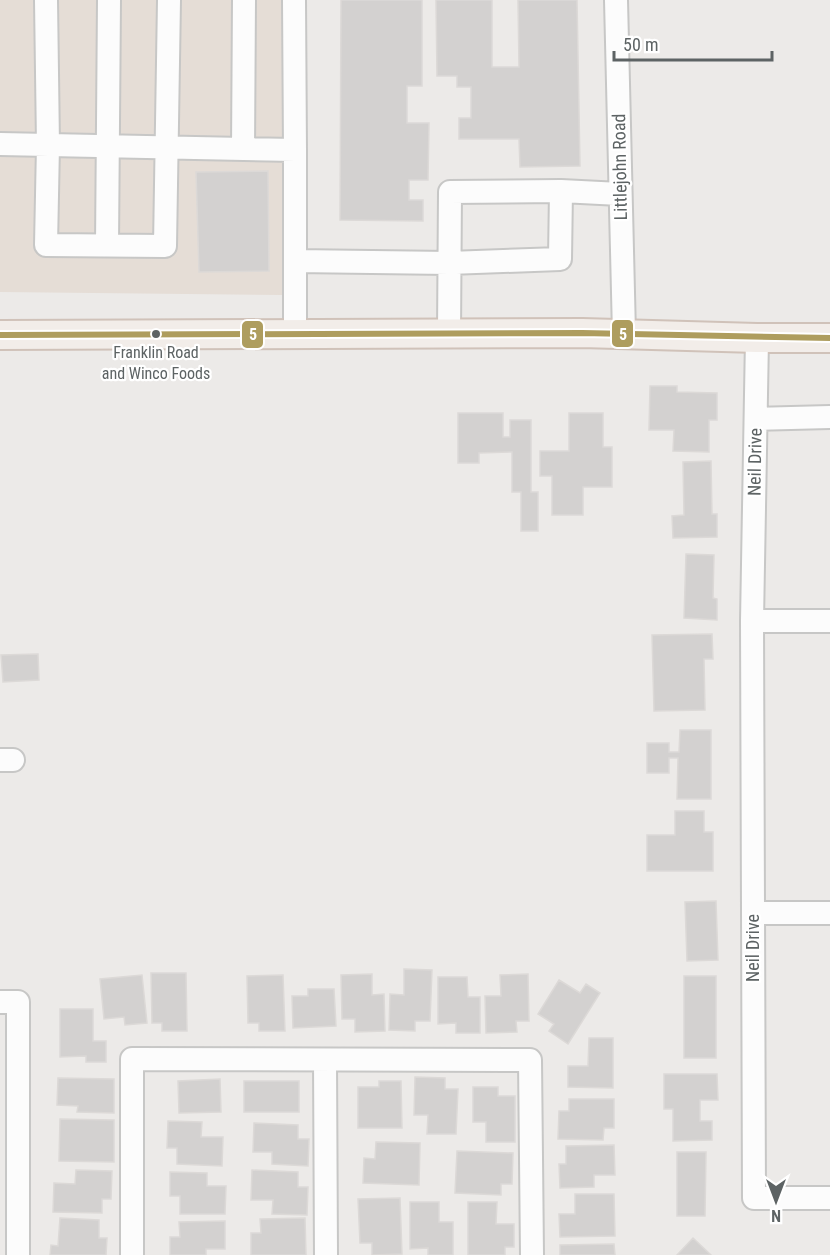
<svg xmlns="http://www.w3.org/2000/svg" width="830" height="1255" viewBox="0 0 830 1255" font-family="'Roboto Condensed',sans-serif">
<rect width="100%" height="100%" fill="#eceae8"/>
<path fill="#e5ddd6" d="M0,0H284L282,295L0,292Z"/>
<path fill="#d3d1d0" stroke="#dcd9d7" stroke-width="1.5" d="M341,0H422V86H407V123H429L428,180H409V200H423V221L340,220Z
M436,0H492V67H519L518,0H577L580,166L520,167L519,139H459V118H471V87H457V76H437Z
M268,171L269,271L199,272L196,172Z
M650,386H677V392L717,393V420H709V452L673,451L674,430H649Z
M458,413H503V437H510V420H531V492H538V531H521V492H512V452L479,453V463H458Z
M569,413H603V447H612V487H583V515H552V476H540V451H569Z
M711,461L712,514H717V537L673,538L672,516L684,515L683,462Z
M686,554L714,555L713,598L717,599V620L684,618Z
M712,634L713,659H704L705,710L654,711L652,635Z
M38,654L39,680L3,682L1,655Z
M680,730H711V799H677L678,758H669V773H647V743H669V752H679Z
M675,811H704V832H713V871H647V835H675Z
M716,901L718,960L687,961L685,902Z
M404,969L432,970L430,1021H415V1031L389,1030L390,994L404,995Z
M151,973H186L187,1031H162V1023H152Z
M372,974V995L384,994L385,1031L355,1032V1019H342L341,975Z
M528,974L529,1021H516L517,1032L486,1033L485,996H501L500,975Z
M142,975L147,1023L125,1025L124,1017L104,1019L100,979Z
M283,975L285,1031H259V1023H248L247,976Z
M684,976H716V1058H684Z
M438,977H467L468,997H480V1033H456V1023L438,1024Z
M559,980L580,993L586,984L600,993L568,1044L549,1031L554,1024L538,1014Z
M308,989H334L336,1026L293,1028L292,996H308Z
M60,1009H93V1041H106V1062H86V1056L60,1057Z
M589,1038H613V1088L568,1087V1066H588Z
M664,1074H717L718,1100H700V1121H712V1140L673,1141V1109H664Z
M415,1077L445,1078V1089H458L456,1134H427L428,1115H414Z
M58,1078L114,1079V1113L77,1112L78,1106L57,1105Z
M220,1079L221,1112L179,1113L178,1081Z
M244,1081H299V1112H244Z
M379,1081H401L402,1128H358V1087H379Z
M473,1087H498V1096H515V1142H486V1122H473Z
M569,1099H614V1128H604L603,1140L558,1139L559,1111H569Z
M60,1119L114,1120V1162L59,1161Z
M168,1121L202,1122L201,1137H223L222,1166L177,1164V1148H167Z
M254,1123L298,1125V1139H309L308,1166L272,1164V1152H253Z
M376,1142L420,1143L419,1185L363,1183L364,1158L375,1159Z
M614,1145L615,1175H594V1187L560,1188L559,1164H566V1146Z
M457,1151L513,1153L512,1184H501V1195L455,1193Z
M677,1152H706L705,1216H677Z
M76,1170L112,1171L111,1199H102V1213L53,1212L54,1183L75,1184Z
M252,1170L298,1172V1187H308L307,1215L272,1214L273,1200H251Z
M170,1172L207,1173V1186H226L225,1214H180V1196H170Z
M575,1194H614L615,1236L560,1237L559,1214H575Z
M400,1198L402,1254L372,1255V1243H360L358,1199Z
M410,1202H439V1222H453V1255H428V1248L410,1249Z
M468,1202H497L496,1224H514V1247H505V1255H468Z
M60,1218L99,1220V1238H107L106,1255H50L51,1245L58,1246Z
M305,1218L306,1255H251V1233H261L260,1219Z
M225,1221V1249H206V1255H170V1237H180L179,1222Z
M693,1238L711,1255H677Z
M614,1244L615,1255H560V1245Z"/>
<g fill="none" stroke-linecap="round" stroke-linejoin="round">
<defs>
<path id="minor" d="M46,0L48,145L46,245L165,246L169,0
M294,0L295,150
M616,0L624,334
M0,144L295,150V334
M243,149L244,0
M107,245L109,0
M295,261L449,263L560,259L561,191
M449,333L450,192L561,191L620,194
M757,338L752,621L754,1198H830
M756,419L830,417
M752,621H830
M0,760H13
M753,913H830
M0,1002H18V1255
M325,1060L326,1255
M132,1255V1059L530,1060L532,1255"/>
<path id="major" d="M0,335L582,333L757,338H830"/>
</defs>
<use href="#minor" stroke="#c7c7c6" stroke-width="26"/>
<use href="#major" stroke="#d0c2b9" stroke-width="32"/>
<use href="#minor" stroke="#fcfcfc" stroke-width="22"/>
<use href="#major" stroke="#f2ede9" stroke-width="28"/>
<defs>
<path id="bus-1" d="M0,335L582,333L830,338"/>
</defs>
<use href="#bus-1" stroke="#fff" stroke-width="10"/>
<use href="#bus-1" stroke="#ae9d5e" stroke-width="6"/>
</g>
<circle fill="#5d6364" stroke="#fff" stroke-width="2" cx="156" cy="334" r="5"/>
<g text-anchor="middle" stroke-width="4.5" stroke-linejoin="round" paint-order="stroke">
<g font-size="16" fill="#5d6364" stroke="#fff">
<text x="156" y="358">Franklin Road<tspan x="156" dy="21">and Winco Foods</tspan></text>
</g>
<g font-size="18" fill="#5d6364" stroke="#fff">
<text transform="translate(620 167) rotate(-91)" y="6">Littlejohn Road</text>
<text transform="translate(755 462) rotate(-89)" y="6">Neil Drive</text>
<text transform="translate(753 948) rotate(-90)" y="6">Neil Drive</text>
</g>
</g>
<g stroke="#fff" stroke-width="2">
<rect x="611" y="319" width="23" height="29" rx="6" fill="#ae9d5e"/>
<rect x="241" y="320" width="23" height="29" rx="6" fill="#ae9d5e"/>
</g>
<g font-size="16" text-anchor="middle" font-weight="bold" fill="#fff">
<text x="623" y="340">5</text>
<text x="253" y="340">5</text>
</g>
<g transform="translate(776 1201) rotate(180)" stroke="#ffffff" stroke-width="4.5" paint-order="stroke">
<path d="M0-4.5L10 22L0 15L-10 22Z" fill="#5d6364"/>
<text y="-9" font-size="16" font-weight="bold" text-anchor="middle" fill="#5d6364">N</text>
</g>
<path d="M614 51v9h158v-9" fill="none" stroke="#5d6364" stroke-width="3"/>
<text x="623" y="51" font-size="18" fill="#5d6364" stroke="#ffffff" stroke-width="4.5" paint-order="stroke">50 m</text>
</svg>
